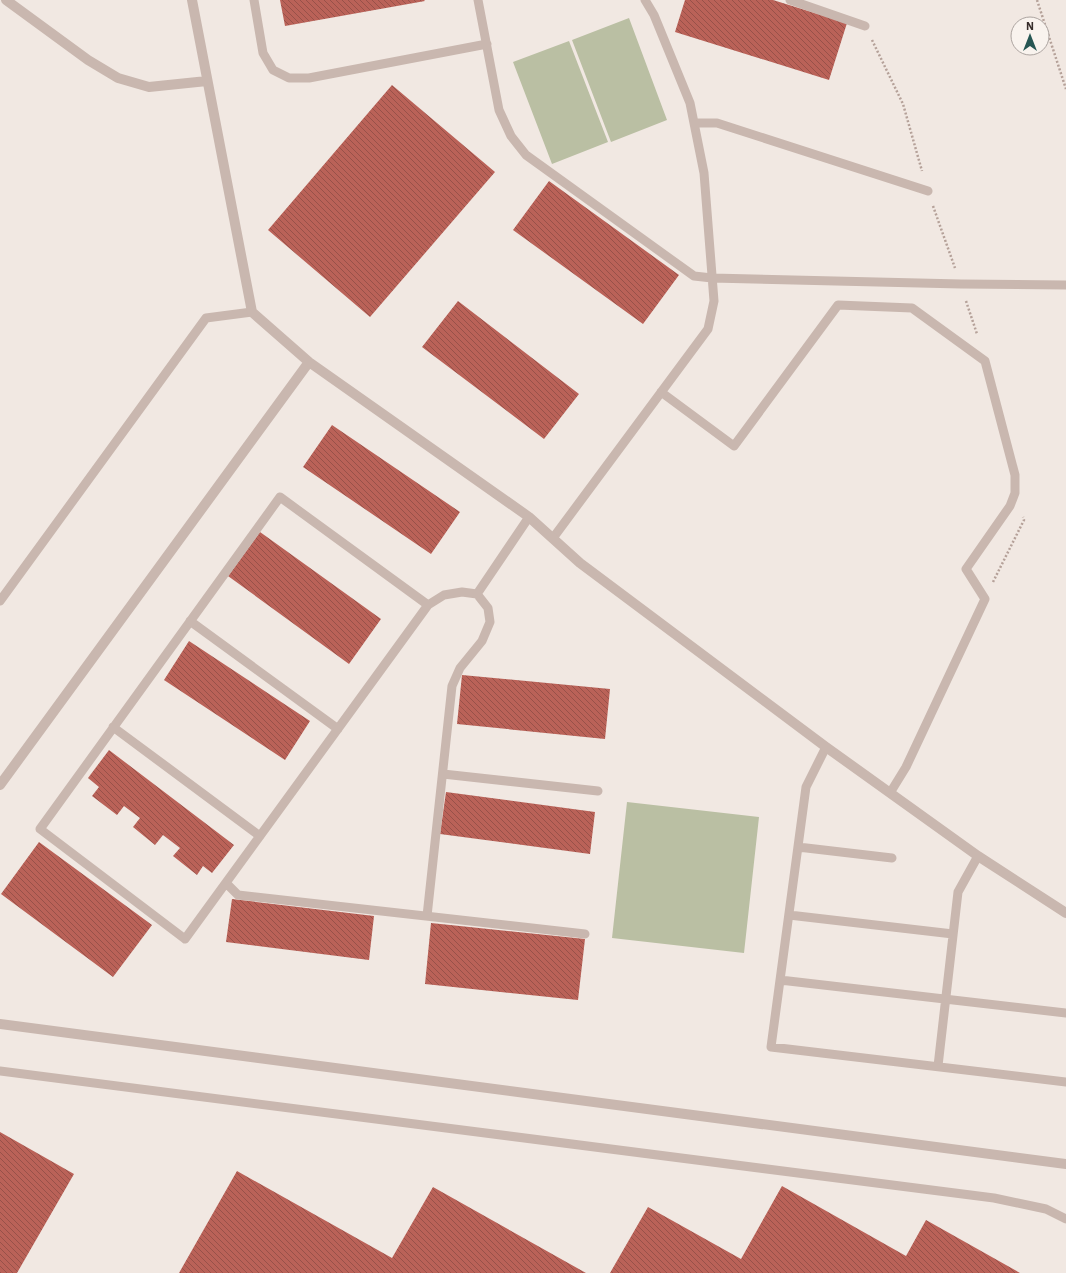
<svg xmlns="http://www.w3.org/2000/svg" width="1066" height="1273" viewBox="0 0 1066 1273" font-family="'IBM Plex Sans',sans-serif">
<defs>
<pattern id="building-back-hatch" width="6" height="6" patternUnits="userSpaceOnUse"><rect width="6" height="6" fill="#ba6258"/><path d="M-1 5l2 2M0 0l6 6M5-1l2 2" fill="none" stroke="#985149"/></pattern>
</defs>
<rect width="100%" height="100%" fill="#f1e8e2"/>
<path fill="#babfa3" d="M629,18L667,120L611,142L572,40Z
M569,41L608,142L552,164L513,62Z
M627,802L759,817L744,953L612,938Z"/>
<path fill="url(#building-back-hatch)" d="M280,0H424L425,1L285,26Z
M685,0H773L847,23L829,80L675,32Z
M392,85L495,172L370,317L268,230Z
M549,181L679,275L643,324L513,230Z
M458,301L579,394L544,439L422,347Z
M332,425L460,512L431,554L303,467Z
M260,532L381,619L349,664L228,576Z
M189,641L310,721L285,760L164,680Z
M462,675L610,689L605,739L457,724Z
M109,750L234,845L212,873L203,866L197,875L173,856L180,848L163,835L155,845L133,827L140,818L124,806L117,815L92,796L99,787L88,778Z
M446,792L595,812L590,854L440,834Z
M39,842L152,925L113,977L1,894Z
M232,899L374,916L369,960L226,942Z
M431,923L585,939L578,1000L425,984Z
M0,1132L74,1174L17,1273H0Z
M237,1171L392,1258L433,1187L586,1273H179Z
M782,1186L906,1256L926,1220L1020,1273H610L648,1207L741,1259Z"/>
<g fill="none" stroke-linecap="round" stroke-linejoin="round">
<path stroke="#b5a199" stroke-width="2.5" stroke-dasharray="2 2" stroke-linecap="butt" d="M1037,0L1066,89
M872,40L903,104L922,171
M933,206L955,268
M966,301L977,334
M993,582L1024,520L1023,517"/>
<path stroke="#c9b7af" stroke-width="9" d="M254,0L263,53L273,70L289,78H309L487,44
M478,0L499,110L511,136L526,155L694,276L712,278L961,284L1066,285
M790,0L865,26
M694,123H717L928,191
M661,392L734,446L838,305L912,308L985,361L1015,475V493L1010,506L966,569L985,599L906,767L890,793
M553,538L708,329L714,301L704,173L690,103L654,15L645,0
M477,594L529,517
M0,601L206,318L252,312
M190,621L338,729
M113,727L260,836
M826,747L806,787L771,1047L1066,1082
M443,774L598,791
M798,847L892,858
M226,883L238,895L585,934
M789,915L953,934
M427,916L452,686L460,668L482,641L490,622L488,608L477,594L462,592L444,595L428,605L185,939L40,829L280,497L428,605
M780,980L1066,1013
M938,1066L958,892L978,856
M0,1071L994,1198L1046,1209L1066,1219"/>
<path stroke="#c9b7af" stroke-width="10" d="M6,0L88,60L118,78L149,87L207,81
M192,0L252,312L309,362L529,517L580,563L826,747L978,856L1066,913
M0,785L309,362
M0,1024L1066,1164"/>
</g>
<g transform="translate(1030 36)"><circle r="19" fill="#f9f3ee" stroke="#aca4a0"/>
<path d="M0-3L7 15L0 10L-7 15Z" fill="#265653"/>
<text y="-6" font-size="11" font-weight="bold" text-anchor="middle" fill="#382e2c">N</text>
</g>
</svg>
